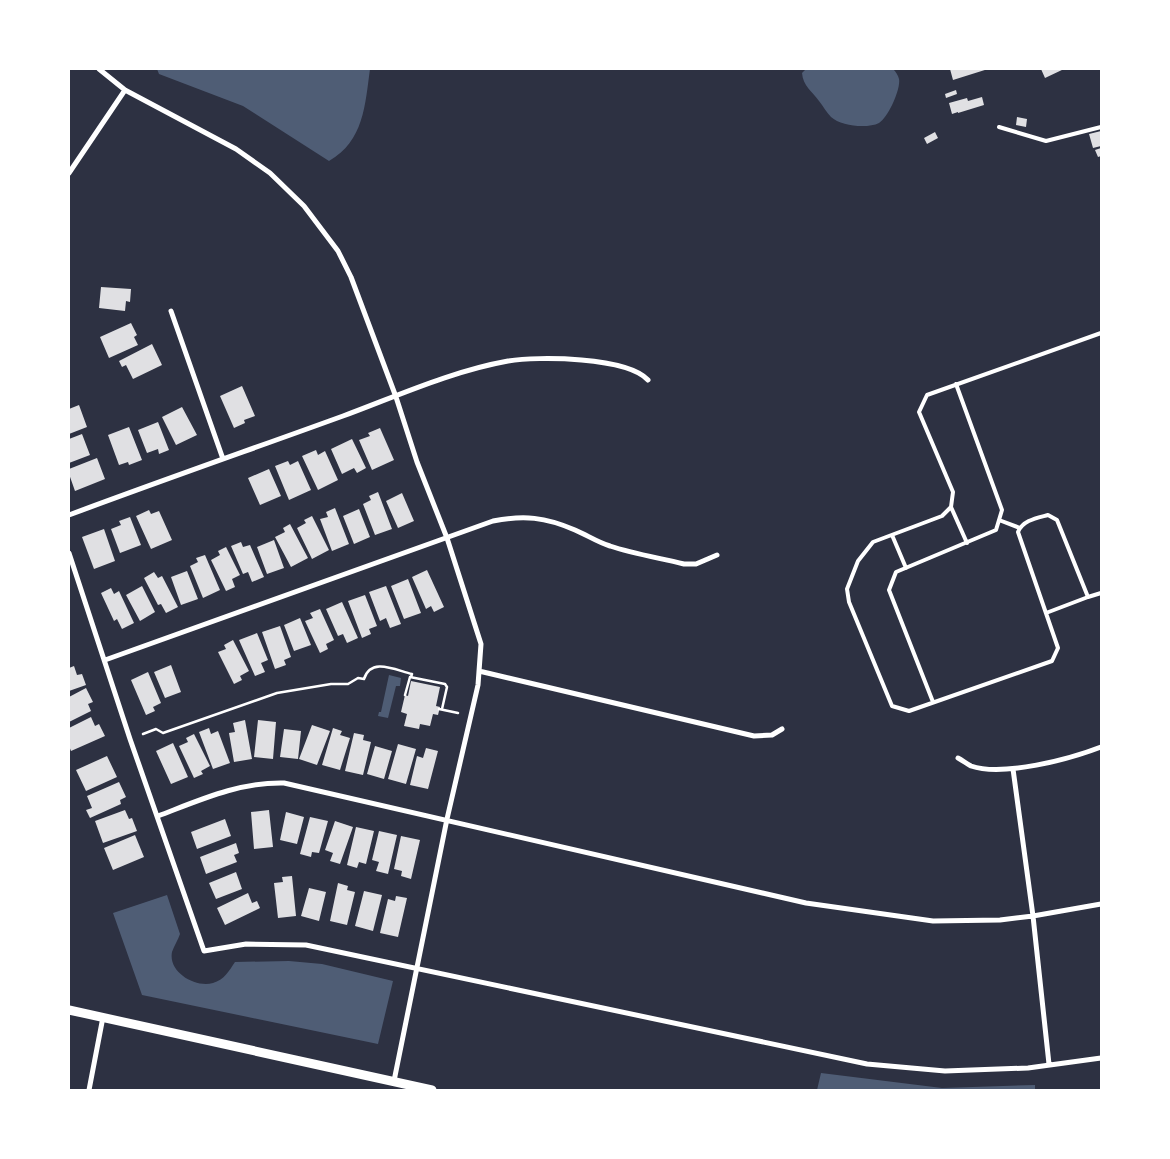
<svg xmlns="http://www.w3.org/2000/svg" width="1170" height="1159" viewBox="0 0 1170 1159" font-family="Jost,sans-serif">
<rect width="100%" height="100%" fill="#2d3142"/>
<path fill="#4f5d75" d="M157,69H370C365,105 364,141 329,161L243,106L159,74Z
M806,69H893C896,72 898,75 899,79C901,89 888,118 879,123C867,129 841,126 831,117C827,113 823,106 819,101C812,91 803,86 802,73Z
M389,675L401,678L400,686H396L388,718L378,716L379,712H381Z
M167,895L180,934C178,940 174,946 172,952C168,972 195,988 213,983C224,980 229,971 235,962L289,961L322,964L393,981L378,1044L142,995L113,913Z
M821,1073L942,1088L1035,1085V1090H817Z"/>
<path fill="#e0e0e3" d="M950,69H988L953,80Z
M1041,69H1064L1045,78Z
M956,90L957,94L946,98L945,94Z
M982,97L984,105L958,113V112L952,114L949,103L967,98L968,101Z
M1017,117L1027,119L1026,127L1016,125Z
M1101,131V146L1093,148L1089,134Z
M935,132L938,138L927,144L924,138Z
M1101,148V156L1098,157L1095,150Z
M101,287L131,289L130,302L126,301L125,311L99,308Z
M131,323L137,335L134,337L138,345L109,358L100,337Z
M152,344L162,365L133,379L126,365L122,367L119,361Z
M242,386L255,416L244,420L245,423L234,428L220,396Z
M79,405L87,427L69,434V409Z
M182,407L197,435L176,445L162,417Z
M158,422L169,450L159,454L158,449L147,453L138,430Z
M129,427L142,460L129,465L128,462L119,465L108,435Z
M380,428L394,460L372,470L359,440L370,436L368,433Z
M82,434L90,455L69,463V439Z
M352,439L366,468L357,473L354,468L342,474L331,449Z
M316,450L318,455L325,451L338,480L318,490L302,456Z
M97,458L105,479L75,491L69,474V469Z
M288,461L290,465L298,461L311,490L289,500L275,466Z
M269,469L281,496L260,505L248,478Z
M378,492L392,529L375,535L363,504L371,500L369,496Z
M402,493L414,521L398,528L386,501Z
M335,508L349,544L332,551L320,519L328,517L326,512Z
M359,509L370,537L354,544L343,516Z
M149,510L151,514L159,511L172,540L151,549L136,516Z
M312,516L329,550L312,559L297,528L306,523L304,520Z
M130,517L141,545L120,553L111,529L121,525L119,521Z
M290,524L308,558L291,567L275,537L285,532L283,528Z
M104,529L115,561L94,569L82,537Z
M274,540L284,568L267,574L257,547Z
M241,542L243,547L250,545L264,577L252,582L248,572L243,574L231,546Z
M226,547L240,575L232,579L235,587L226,591L211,560L220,555L218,551Z
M205,555L220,590L203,598L190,566L198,562L196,558Z
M427,570L444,607L434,612L431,606L426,609L412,577Z
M187,571L198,599L181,605L171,577Z
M154,572L158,578L162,576L178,607L166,613L161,604L158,605L144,578Z
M408,579L421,613L404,619L391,586Z
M142,586L155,612L140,621L126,595Z
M386,586L401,624L390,628L386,618L380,621L369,592Z
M111,588L114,594L119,591L134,623L122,629L117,619L114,621L101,593Z
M365,595L377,626L369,629L371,634L362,638L348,601Z
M342,602L358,638L347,643L343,634L338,636L326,609Z
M320,609L334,640L326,644L328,649L320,653L305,621L313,618L310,613Z
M300,618L311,645L294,651L284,625Z
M280,626L291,657L284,660L286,665L275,669L262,632Z
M257,633L268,660L261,663L265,672L255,676L239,640Z
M233,640L249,671L240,676L242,680L234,684L218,652L226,649L224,645Z
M171,665L181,692L165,698L154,672Z
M74,666L77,675L82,674L86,685L69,691V668Z
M148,672L161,703L153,707L155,711L146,715L131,680Z
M411,681L440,687L436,706L440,707L438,715L433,714L430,726L420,724L419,729L404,726L407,714L401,712L405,695L408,696Z
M86,688L93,702L88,704L91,711L69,722V697Z
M91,717L95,726L99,724L105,736L71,751L69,746V728Z
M245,720L252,759L234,762L229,733L235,732L233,723Z
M258,720L276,722L273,759L254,757Z
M312,725L330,731L317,765L299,759Z
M209,728L211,734L218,731L230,763L213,769L199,732Z
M333,728L342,731L340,735L350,738L340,770L322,765Z
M284,729L301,731L298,759L280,757Z
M354,733L364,735L363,740L371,742L363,775L345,771Z
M194,734L210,766L201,771L203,774L194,778L179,746L188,742L186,738Z
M173,743L188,777L171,784L156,751Z
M398,744L416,749L406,784L388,779Z
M375,746L392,751L384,779L367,774Z
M426,748L438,751L428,789L410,785L417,756L423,758Z
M107,756L117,777L86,791L76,770Z
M119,782L126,797L120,800L121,804L90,818L86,810L92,808L87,796Z
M125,810L129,819L132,818L137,831L103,843L95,821Z
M269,810L273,847L254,849L251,812Z
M286,812L304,817L297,844L280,840Z
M310,817L328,821L319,853L312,852L311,857L300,854Z
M225,819L231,836L197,849L191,832Z
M335,821L353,827L340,864L330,861L333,853L325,850Z
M356,827L374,831L366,864L359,862L357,868L347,865Z
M379,831L397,835L388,874L376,871L379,862L372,860Z
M135,835L144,857L113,870L104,848Z
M401,836L420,840L411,879L401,876L402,871L394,869Z
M236,843L239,853L234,855L237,862L206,874L200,857Z
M236,872L242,889L216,899L209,883Z
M292,876L296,916L278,918L274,883L283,882L282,877Z
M338,883L348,886L347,890L355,892L347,925L330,921Z
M309,888L326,892L319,921L301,916Z
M364,891L382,895L373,931L355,926Z
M248,893L252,903L257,901L260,908L225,925L217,908Z
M396,896L407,898L398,937L380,933L388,899L395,901Z"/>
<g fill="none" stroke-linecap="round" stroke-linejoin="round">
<path stroke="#fff" stroke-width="2.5" d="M405,695L410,677L445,684L447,687L442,709
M439,709L458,713
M143,734L156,729L163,733L277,693L331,684H348L358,678L364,679C371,657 395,670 412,674L411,677"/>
<path stroke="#fff" stroke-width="4" d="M999,127L1046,141L1101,127
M1101,333L927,395L919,412L953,492L951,507L942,516L873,542L858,561L847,589L849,602L892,706L909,711L1052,661L1058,648L1018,532C1023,520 1037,518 1048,515L1057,520L1088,597L1101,593
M951,507L967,543
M999,520L1020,528
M892,535L906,568
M1046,613L1088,597
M933,702L889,590L896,572L996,530L1002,510L956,384"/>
<path stroke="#fff" stroke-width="5" d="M99,69L125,90L236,149L270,173L304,206L338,251L351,277L396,397L417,462L447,538L481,644L478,685L447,819L394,1081
M69,173L125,90
M171,311L223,459
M69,515C160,481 252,449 343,416C397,396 452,371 508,361C538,356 627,357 648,380
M69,553L130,739L204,951L246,944L306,945L867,1064L945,1071L1028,1068L1101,1058
M105,660L493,521C524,515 545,517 575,530C587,535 597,542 610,546C634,554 660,558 684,564H696L717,555
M479,671L754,736L772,735L782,729
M958,758C962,760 967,764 971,766C1003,777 1070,759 1101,747
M1013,769L1033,916L1049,1064
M158,816C200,800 239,782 284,783L806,903L933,921L1000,920L1033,916L1101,904
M89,1090L103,1017"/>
<path stroke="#fff" stroke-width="9" d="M69,1010L432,1090"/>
</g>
<rect width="1170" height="1159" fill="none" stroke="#ffffff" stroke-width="140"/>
</svg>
